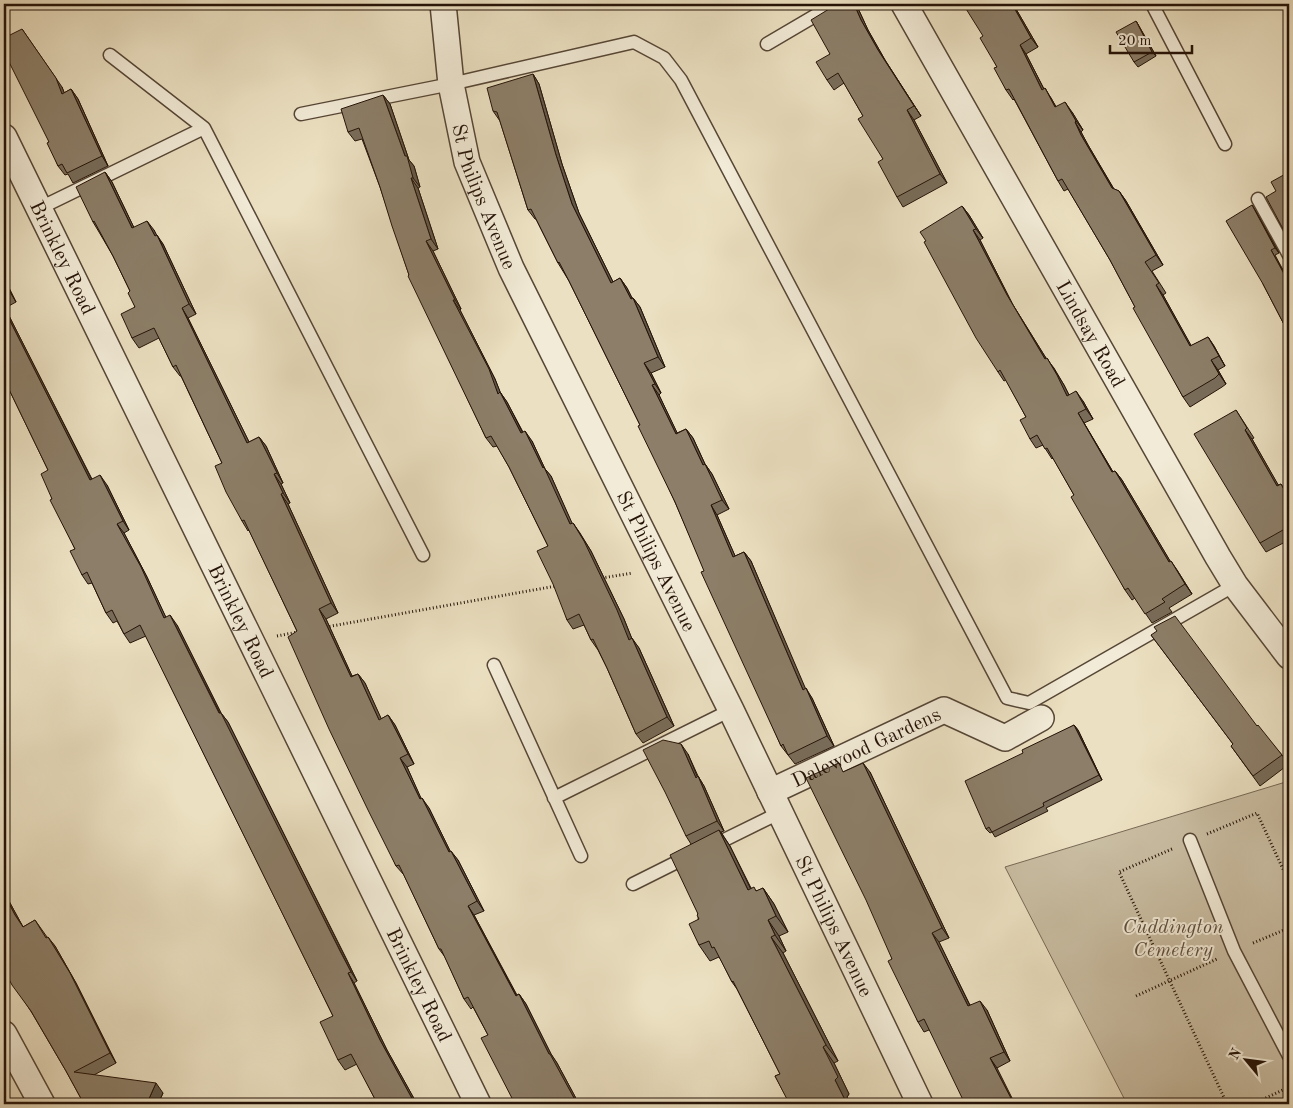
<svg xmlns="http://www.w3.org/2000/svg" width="1293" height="1108" viewBox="0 0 1293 1108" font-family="'Old Standard TT',serif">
<rect width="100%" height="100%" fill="#ebe0c1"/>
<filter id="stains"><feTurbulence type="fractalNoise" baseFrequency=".004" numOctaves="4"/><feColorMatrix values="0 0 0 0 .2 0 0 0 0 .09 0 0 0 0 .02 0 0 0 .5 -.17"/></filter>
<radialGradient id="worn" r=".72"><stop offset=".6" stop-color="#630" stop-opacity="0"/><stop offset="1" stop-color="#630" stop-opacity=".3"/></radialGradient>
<path fill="#c9bda2" stroke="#776855" d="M1289,781V1104H1127L1005,867Z"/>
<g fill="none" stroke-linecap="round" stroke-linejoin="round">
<defs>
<path id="lane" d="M1152,4L1225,144
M767,44L835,4
M110,55L204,128L423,555
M301,114L451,84L634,42L664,58L681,80L1007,698L1029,703L1235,585
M1258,199L1289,255
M40,208L204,128
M494,665L581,856
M554,798L731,710
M1190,840L1234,951L1289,1056
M712,846L781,812
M633,884L689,856"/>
<g id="street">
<path id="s1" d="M443,4L451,84L467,162L511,268L731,710L920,1104"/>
<path id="s2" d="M904,4L1218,557L1235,585L1289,656"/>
<path id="s3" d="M4,137L478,1104"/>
<path id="s4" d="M770,792L944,710L1005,738L1041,718"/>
<path d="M4,1034L42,1104"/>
</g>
</defs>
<use href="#lane" stroke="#564636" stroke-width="15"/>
<use href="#street" stroke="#564636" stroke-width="28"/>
<path stroke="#251308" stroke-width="3" stroke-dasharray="1 2.5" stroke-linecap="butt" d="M602,578L633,573
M326,627L556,586
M277,636L298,632
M1207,834L1257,813L1289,882
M1172,849L1119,872L1227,1104
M1253,943L1289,928
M1136,996L1217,959
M1253,1104L1289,1087"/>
<use href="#lane" stroke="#f2ebd7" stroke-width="12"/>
<use href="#street" stroke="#f2ebd7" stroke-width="25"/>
</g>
<path fill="#786c59" stroke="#251308" d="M110,4H219L178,8L176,6L114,9Z
M829,4H856L868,30L885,60L921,116L914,120L947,183L903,207L897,197L883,159L863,116L844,83L834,90L827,80L830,54L832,8Z
M1016,9L1038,47L1026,54L1044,89L1051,98L1056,107L1072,112L1083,130L1081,132L1088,145L1114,189L1119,191L1126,201L1163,265L1152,271L1166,293L1163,295L1191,346L1208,337L1214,346L1225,366L1218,370L1226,384L1222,387L1190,407L1183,397L1110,260L1068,189L1064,191L1058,181L1014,99L1013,100L1006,90L997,67L983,36Z
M1136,21L1156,56L1138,67L1134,62Z
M533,74L539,84L562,164L579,213L613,282L620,278L627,288L632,298H633L640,307L665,367L651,373L661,393L659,395L677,433L686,429L693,438L705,464L712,474L729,509L717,515L735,556L744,552L751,561L805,689L812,698L834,746L795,764L781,746L675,502L640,425L569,281L558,263L536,219H535L528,210L500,121L493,111Z
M62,87L64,93L71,89L78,99L108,166L73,183L68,174L65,175L58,166L49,142Z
M383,95L390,104L409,160L414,166L420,187L418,188L438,249L433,251L461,309L460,310L495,379L500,392L507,402L523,432L532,441L545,469L551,476L572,524L573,523L580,533L591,551L624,619L632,639L639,648L674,726L643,743L636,734L607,668L598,650L591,640L584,625L573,629L567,620L548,546L509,467L497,446L493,447L486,438L409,275L380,187L362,139L355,141L348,132Z
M105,172L112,182L134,228L154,230L156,235L163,244L196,314L188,318L249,442L259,437L266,446L283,483L281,484L290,503L288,504L338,613L326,619L352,676L358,674L365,683L381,719L388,715L395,725L414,764L407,767L421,799L429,808L450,851L458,860L484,911L474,915L517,995L519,994L526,1004L551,1054L557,1063L579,1104H515L488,1035L473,1007L471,1009L464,999L445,957L439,949L404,875L396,866L297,631L249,530L248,531L242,521L222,463L181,376H180L173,367L159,338L139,348L132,338L135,307L130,291L113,256L99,232L93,222Z
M962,206L969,215L983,238L980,240L1013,305L1046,358L1054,368L1064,385L1069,395L1083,401L1093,419L1084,423L1113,472L1115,471L1122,480L1170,561L1177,570L1192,594L1169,608L1172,612L1152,623L1135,598L1132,600L1125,590L1074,495L1053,458L1052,459L1043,445L1036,448L1030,439L1026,417L1006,380L1004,381L998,372Z
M1255,210L1279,253L1275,255L1289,281V334L1263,284Z
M4,278L16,302L5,308L92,479L107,485L129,530L124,533L147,577L166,618L177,625L221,713L228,722L347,960L357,981L354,983L387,1050L417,1104H370L376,1101L357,1064L345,1070L338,1060L333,1016L146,636L130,643L124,634L117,621L113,623L106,613L92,583L88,584L82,575L75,549L52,499L48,470L4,379Z
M1236,410L1254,438L1252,439L1278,485L1281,484L1289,496V540L1266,552L1260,543Z
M1151,635L1257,726L1282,755L1289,764L1260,786L1231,746L1233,744Z
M1074,725L1078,730L1102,780L1046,808L1048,811L995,837L992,832L990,833L986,829L1023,753Z
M688,754L698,776L704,786L724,831L721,832L730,846L751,888L757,891L763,888L774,904L788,932L779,936L786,951L783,953L838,1061L834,1063L849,1094L847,1097L850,1104H790L775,1076L780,1074L737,989L732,982L722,962L719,957L710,961L699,945L698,914L691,844L686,836Z
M845,772H870L949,938L939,942L970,1005L987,1010L1010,1061L997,1068L929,1030L924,1032L918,1022L892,959Z
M4,892L23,927L35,920L47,937L55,946L76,983L116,1063L94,1075L163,1093L158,1104H84L66,1071L32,1013L4,970Z"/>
<path fill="#625849" stroke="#251308" d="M854,4H856L868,30L885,60L921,116L878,50L861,20Z
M1012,4L1016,9L1038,47L1031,38Z
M1136,21L1139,26L1156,56L1152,52Z
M22,29L62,87L69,104L62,94Z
M1020,45L1026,54L1049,99L1042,90Z
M533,74L539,84L562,164L579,213L618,292L611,283L572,204L556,155Z
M1045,88L1051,98L1062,117L1055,107Z
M71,89L78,99L108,166L102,156Z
M383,95L390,104L409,160L414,166L420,187L413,178Z
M1065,102L1072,112L1083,130L1076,121Z
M907,110L914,120L947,183L940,174Z
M1075,122L1081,132L1088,145L1119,198L1112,188L1081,135Z
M105,172L112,182L139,238L132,228Z
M411,178L418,188L438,249L431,239Z
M1119,191L1126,201L1163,265L1156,255Z
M1252,205L1255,210L1279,253L1275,248Z
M962,206L969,215L983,238L976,229Z
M147,221L154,230L162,245L155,236Z
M973,230L980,240L1013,305L1052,368L1045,359L1007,295Z
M157,235L163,244L196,314L189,304Z
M426,241L433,251L461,309L455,300Z
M1271,250L1289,281V283Z
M4,278L16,302L10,292L4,281Z
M620,278L627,288L637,308L631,299Z
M1156,285L1163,295L1197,356L1190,346Z
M633,298L640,307L665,367L658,357Z
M453,300L460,310L495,379L505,404L498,394Z
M4,306L5,308L97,490L90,480L4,309Z
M182,308L188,318L254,452L247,443Z
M1208,337L1214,346L1225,366L1219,356Z
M1047,358L1064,385L1074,405L1067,396Z
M1211,360L1218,370L1226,384L1219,374Z
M644,363L651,373L661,393L655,384Z
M652,385L659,395L682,443L676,434Z
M1076,391L1083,401L1093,419L1086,409Z
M500,392L507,402L528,443L521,433Z
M1078,413L1084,423L1119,482L1112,472Z
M686,429L693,438L709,473L705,464L712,474L729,509L722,500L703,465Z
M1245,430L1252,439L1284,495L1277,486Z
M525,431L532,441L545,469L551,476L577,534L570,524Z
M259,437L266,446L283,483L277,473Z
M1115,471L1122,480L1176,571L1169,562Z
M274,474L281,484L290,503L283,493Z
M100,475L107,485L129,530L123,521Z
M281,494L288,504L338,613L331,603Z
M711,505L717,515L740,567L733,557Z
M573,523L591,551L624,619L636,649L629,640Z
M117,524L124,533L147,577L171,628L164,618Z
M744,552L751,561L810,699L803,690Z
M1171,561L1177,570L1192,594L1185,584Z
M319,609L326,619L357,687L351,677Z
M170,615L177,625L221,713L228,722L357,981L351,972Z
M632,638L639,648L674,726L667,717Z
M358,674L365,683L386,729L379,720Z
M806,688L812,698L834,746L827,736Z
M388,715L395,725L414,764L408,754Z
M1074,725L1078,730L1102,780L1099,775Z
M681,744L688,754L702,788L696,778Z
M400,758L407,767L426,809L420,799Z
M863,763L870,772L949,938L942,928Z
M698,776L704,786L724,831L717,821Z
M422,798L429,808L455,861L449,852Z
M719,830L730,846L759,906L748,890Z
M451,851L458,860L484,911L477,901Z
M763,888L774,904L788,932L776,916Z
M4,892L22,925L30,937L15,915L4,894Z
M468,906L474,915L522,1006L516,996Z
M768,920L779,936L786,951L775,935Z
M932,933L939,942L975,1016L968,1006Z
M48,937L55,946L76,983L116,1063L110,1053Z
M771,937L783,953L838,1061L826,1045Z
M348,973L354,983L387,1050L417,1104H415L380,1040Z
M519,994L526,1004L551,1054L557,1063L579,1104L574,1098L549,1054Z
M980,1001L987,1010L1010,1061L1004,1052Z
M823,1047L834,1063L849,1094L847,1097L850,1104H847L835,1080Z
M990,1058L997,1068L1015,1104H1014Z
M156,1083L163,1093L158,1104H150L148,1101Z"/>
<path fill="#8c7e68" stroke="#251308" d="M830,4H854L861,20L878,50L914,106L907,110L940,174L897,197L878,162L883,159L858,119L863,116L838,73L827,80L816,62L830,54L811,20L834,6Z
M963,4H1012L1031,38L1020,45L1042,90L1045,88L1055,107L1065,102L1076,121L1075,122L1081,135L1112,188L1119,191L1156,255L1145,262L1159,283L1156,285L1190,346L1208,337L1219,356L1211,360L1219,374L1215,378L1183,397L1133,308L1135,307L1110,260L1062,179L1058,181L1009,89L1006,90L994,68L997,67L980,38L983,36Z
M1136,21L1152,52L1134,62L1116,32Z
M22,29L56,78L62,94L71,89L102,156L67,173L62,164L58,166L47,143L49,142L4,52V38Z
M533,74L556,155L572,204L611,283L620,278L631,299L633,298L658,357L644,363L655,384L652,385L676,434L686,429L703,465L705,464L722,500L711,505L733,557L744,552L803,690L806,688L827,736L788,755L783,744L781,746L701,572L704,571L675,502L638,426L640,425L569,281L559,262L558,263L531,209L528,210L497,112L493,111L487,88Z
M383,95L405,156H407L413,178H411L431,239L426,241L455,300H453L489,369L498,394L500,392L521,433L525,431L543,468L544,467L570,524L573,523L584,541L617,610L629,640L632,638L667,717L636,734L607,668L593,639L591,640L579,614L567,620L553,584L537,551L548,546L509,467L491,436L486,438L408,276L409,275L392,226L380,187L359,128L348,132L341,109Z
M105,172L132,228L147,221L155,236L157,235L189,304L182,308L247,443L259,437L277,473L274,474L283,493L281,494L331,603L319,609L351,677L358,674L379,720L388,715L408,754L400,758L420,799L422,798L449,852L451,851L477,901L468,906L516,996L519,994L549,1054H550L574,1098L563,1104H515L481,1038L488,1035L468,997L464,999L441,949H439L399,865L396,866L368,810L329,729L288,637L297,631L244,520L242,521L226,492L215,466L222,463L176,365L173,367L154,328L132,338L121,314L135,307L128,293L130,291L113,256L94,221L93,222L76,187Z
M1289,172V240L1266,197L1276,191L1271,182Z
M1252,205L1275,248L1271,250L1289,283V284L1288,285L1289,286V334L1263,284L1226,221Z
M962,206L976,229L973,230L1007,295L1045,359L1047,358L1057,375L1067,396L1076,391L1086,409L1078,413L1112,472L1115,471L1169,562L1171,561L1185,584L1162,599L1165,602L1145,614L1128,588L1125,590L1071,497L1074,495L1047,448L1045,449L1037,435L1030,439L1020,420L1026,417L1000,370L998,372L976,338L924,242L926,241L920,232Z
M4,281L10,292L4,295Z
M4,309L90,480L100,475L123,521L117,524L141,567L164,618L170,615L219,713H221L340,951L351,972L348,973L380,1040L415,1104H370L376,1101L351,1054L338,1060L320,1022L333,1016L140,625L124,634L112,610L106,613L87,572L82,575L70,551L75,549L50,500L52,499L41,474L48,470L4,379Z
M1236,410L1247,428L1245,430L1277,486L1281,484L1289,499V537L1283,530L1260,543L1194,434Z
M1175,616L1257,726L1258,725L1282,755L1253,776L1231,746L1233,744L1151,635L1157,631L1154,627Z
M1074,725L1099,775L1043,803L1044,806L992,832L989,827L986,829L965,781L1023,753L1022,750Z
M663,740L681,744L696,778L698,776L717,821L686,836L665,792L643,750Z
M839,763L843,772L863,763L942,928L932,933L968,1006L980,1001L1004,1052L990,1058L1014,1104H965L924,1019L918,1022L888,961L892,959L866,900L806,778Z
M719,830L748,890L754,887L756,891L763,888L776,916L768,920L775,935L771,937L826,1045L823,1047L838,1077L835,1080L847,1104H797L795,1100L789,1103L775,1076L780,1074L733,981L732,982L714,947L712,948L709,941L699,945L689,924L699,919L697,915L698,914L670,855Z
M4,894L15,915L23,927L35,920L46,938L48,937L70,973L110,1053L74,1072L156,1083L148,1101L150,1104H84L66,1071L31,1011L12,985L4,970Z"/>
<g text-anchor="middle" stroke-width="4" stroke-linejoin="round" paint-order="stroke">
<g font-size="20" fill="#251308" stroke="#f2ebd7">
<text dy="7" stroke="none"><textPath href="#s1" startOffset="198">St Philips Avenue</textPath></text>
<text dy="7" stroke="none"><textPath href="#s3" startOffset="134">Brinkley Road</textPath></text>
<text dy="7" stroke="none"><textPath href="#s2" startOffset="379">Lindsay Road</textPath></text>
<text dy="7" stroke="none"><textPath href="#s1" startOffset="602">St Philips Avenue</textPath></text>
<text dy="7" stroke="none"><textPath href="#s3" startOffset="539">Brinkley Road</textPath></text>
<text dy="7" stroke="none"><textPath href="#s4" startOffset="106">Dalewood Gardens</textPath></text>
<text dy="7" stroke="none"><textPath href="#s1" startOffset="1008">St Philips Avenue</textPath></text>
<text dy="7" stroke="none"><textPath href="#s3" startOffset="944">Brinkley Road</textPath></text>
</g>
<g font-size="20" font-style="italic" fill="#5e4e3e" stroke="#f2ebd7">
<text x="1173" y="933">Cuddington<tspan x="1173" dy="23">Cemetery</tspan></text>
</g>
</g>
<rect width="1293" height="1108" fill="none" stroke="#ebe0c1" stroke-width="20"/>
<rect x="5" y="5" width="1283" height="1098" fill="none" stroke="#251308" stroke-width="2.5"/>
<rect x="10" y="10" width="1273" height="1088" fill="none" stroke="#251308"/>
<g transform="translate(1246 1060) rotate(299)" stroke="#f2ebd7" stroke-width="4" paint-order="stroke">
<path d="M0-4L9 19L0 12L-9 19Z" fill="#251308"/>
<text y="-8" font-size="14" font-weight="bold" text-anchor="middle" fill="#251308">N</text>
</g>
<path d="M1110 45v8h82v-8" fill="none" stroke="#251308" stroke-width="2.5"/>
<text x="1118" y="45" font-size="15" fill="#251308" stroke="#f2ebd7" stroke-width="4" paint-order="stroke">20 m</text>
<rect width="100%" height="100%" filter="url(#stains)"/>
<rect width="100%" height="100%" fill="url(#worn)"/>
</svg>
